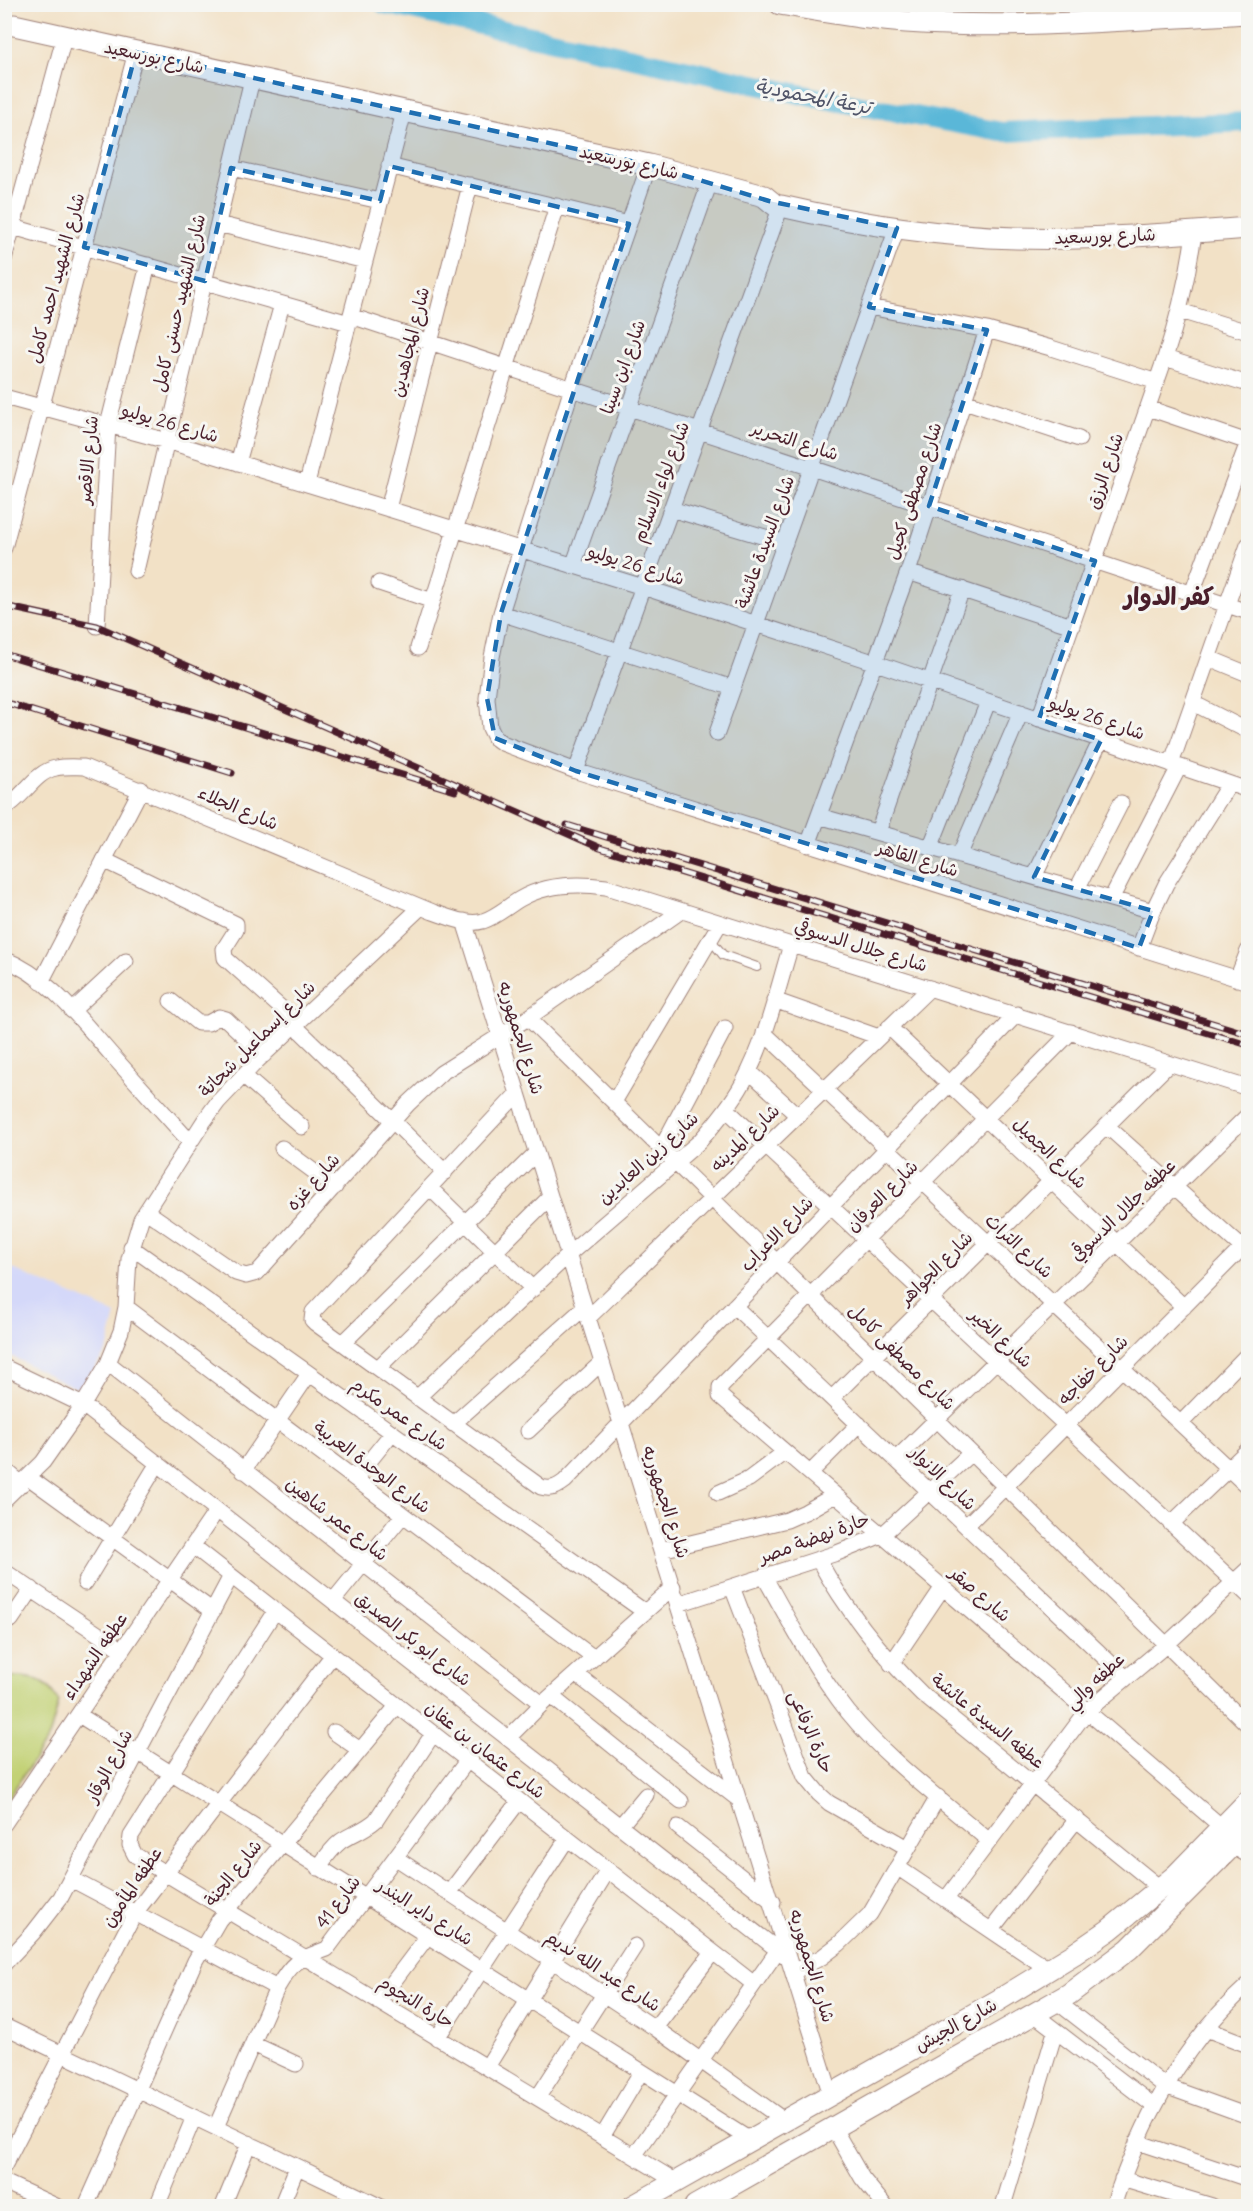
<svg xmlns="http://www.w3.org/2000/svg" width="1253" height="2211" viewBox="0 0 1253 2211" font-family="Delius,'Playpen Sans Arabic',sans-serif">
<rect width="100%" height="100%" fill="#f6f6f2"/>
<filter id="ink" filterUnits="userSpaceOnUse"><feTurbulence type="fractalNoise" baseFrequency=".0167" numOctaves="2"/><feDisplacementMap in="SourceGraphic" scale="12" xChannelSelector="R" yChannelSelector="G"/><feConvolveMatrix kernelMatrix="1 2 1 2 8 2 1 2 1" color-interpolation-filters="sRGB"/></filter>
<filter id="wash" filterUnits="userSpaceOnUse"><feTurbulence type="fractalNoise" baseFrequency=".008" numOctaves="4" result="noise"/><feDisplacementMap in="SourceGraphic" scale="24" xChannelSelector="R" yChannelSelector="G"/><feGaussianBlur stdDeviation="1.35" result="paint"/><feColorMatrix in="noise" values="0 0 0 0 0 0 0 0 0 0 0 0 0 0 0 0 0 1.4 0 .05"/><feComposite in="paint" operator="in"/></filter>
<g filter="url(#wash)">
<rect width="100%" height="100%" fill="#f2e1c6"/>
<path fill="#d4d8f9" d="M4,1265L116,1314L107,1350L80,1390L5,1353Z"/>
<path fill="#c2d174" stroke="#867850" stroke-width="1.5" d="M5,1676C35,1679 42,1674 59,1702L49,1737L5,1803Z"/>
<g fill="none" stroke-linecap="round" stroke-linejoin="round">
<path stroke="#5ab7d8" stroke-width="20" d="M384,4L813,97L1002,132L1248,122"/>
</g>
</g>
<g filter="url(#ink)">
<g fill="none" stroke-linecap="round" stroke-linejoin="round">
<defs>
<path id="service" d="M710,939L723,955L757,967"/>
<path id="minor" d="M649,165L572,388L501,613L492,657L487,698L490,728L495,738L502,743L576,771L1248,982
M389,166L629,224
M231,168L380,201
M218,224L365,261
M13,227L349,323
M4,259L64,38
M869,307L987,330L1051,348L1157,382
M1180,311L1248,332
M351,316L1248,612
M1165,358L1248,384
M4,397L167,441L643,587L876,663L1248,790
M964,401L1079,439
M1148,408L1248,442L1192,593
M238,463L282,304
M307,483L404,112
M388,509L470,185
M671,509L785,543
M4,548L136,52
M573,566L710,182
M136,571L252,79
M908,572L1072,626
M379,583L433,601
M501,613L733,688
M97,626L108,425L148,265
M418,648L557,206
M1209,658L1248,674
M1193,703L1248,731
M1039,719L1165,358C1179,316 1188,276 1194,233
M717,733L897,228
M1171,764L1248,545
M576,771L781,206
M4,808C24,798 34,772 56,768C65,766 75,767 84,767L433,912C448,917 468,926 483,921C496,917 508,906 520,899C546,884 577,883 606,887L1248,1088
M819,816L1153,911
M878,832L962,589
M808,845L908,572L987,330
M930,848L988,702
M959,856L1021,712
M104,860L236,924V930L224,949L225,958L298,1023
M1034,877L1101,740
M1077,889L1121,803
M1111,899L1179,767
M464,921L831,2095
M1139,948L1153,911L1166,884L1229,784
M4,959C48,976 80,1019 110,1053C137,1083 164,1113 190,1142
M1237,979L1248,951
M41,982L141,789
M774,1000L879,1037
M171,1001L198,1023H208L219,1017L226,1019L264,1055
M72,1011L126,961
M528,1018L1248,1725
M295,1026L445,1172
M889,1027L1184,1307
M1071,1032L720,1387V1396L1223,1828
M764,1033L1248,1487
M749,1071L797,1115
M243,1075L302,1127
M518,1093L313,1312L312,1320L315,1323L541,1487C552,1490 557,1487 565,1481L1017,1014
M614,1102L720,923
M726,1109L1248,1595
M1107,1126L1248,1253
M282,1148L335,1187
M661,1149L725,1028
M430,1188L533,1289
M146,1211L236,1273L246,1276L257,1273L408,1104L441,1073L528,1018L681,911
M131,1247L645,1612
M734,1306L1126,1678
M126,1307L594,1658
M588,1318L930,988
M343,1343L536,1153
M108,1363L542,1704
M4,1367L83,1405L788,1958
M378,1368L550,1197
M417,1398L568,1255L699,1142C715,1124 731,1105 743,1083C766,1041 777,991 791,945
M832,1398L1169,1064
M1181,1423L1248,1354
M453,1424L585,1307
M528,1431L602,1362
M896,1459L1248,1115
M4,1469L22,1484
M243,1471L309,1374
M810,1473L859,1424
M28,1477L213,1611
M355,1479L392,1433
M718,1493L749,1479L785,1452
M4,1500L43,1462L83,1405L108,1363L121,1331L126,1307L129,1259L141,1219L204,1121L218,1102L257,1061L421,907
M1171,1524L1248,1450
M966,1526L1248,1242
M193,1546L754,1984
M661,1550L787,1520L805,1512L835,1495
M818,1559C846,1610 880,1653 922,1694L1160,1888
M4,1571L122,1650
M764,1576C790,1623 815,1670 848,1712C888,1761 942,1800 989,1841
M85,1583L158,1463
M732,1587L805,1777L819,1794L829,1803L908,1848
M333,1601L403,1515
M678,1604L837,1553L882,1535L971,1453
M275,1611L131,1836L130,1845L135,1855L677,2182
M11,1620L32,1589
M891,1664L943,1587
M576,1674L738,1799
M551,1696L681,1801
M79,1715L750,2140
M334,1732L360,1750
M508,1738L542,1704L673,1587
M4,1824L217,1510
M621,1825L646,1795
M678,1827L773,1902
M1232,1846L1248,1855
M396,1858L655,2028L785,2121
M897,1867L1050,1970
M318,1868C325,1858 332,1848 341,1841C353,1833 365,1830 376,1820L433,1734
M71,1879L277,1988
M449,1893L519,1801
M946,1899L1087,1711L1166,1645L1248,1569
M991,1930L1077,1819
M4,1964L33,1933L61,1897L231,1576
M793,1972L822,1957L839,1944L870,1914L938,1797
M1056,2001L1165,2086L1248,2116
M378,2002L427,1937
M1034,2014L1154,2106
M4,2026L379,2206
M655,2028L713,1952
M1206,2029L1248,2045
M437,2038L567,1839
M253,2044L296,2064
M487,2067L608,1870
M538,2097L635,1946
M216,2127L277,1988C294,1959 298,1960 327,1949L467,1761
M833,2127L862,2178L885,2206
M602,2137L641,2072
M1137,2142L1248,2179
M634,2156L778,1950
M4,2166L135,1913L332,1656
M1122,2179L1212,2206
M4,2182L56,2206
M86,2206L195,1961L219,1920L397,1706
M157,2206L194,2117
M223,2206L249,2143
M281,2206L297,2167
M1003,2206L1055,2032
M1113,2206C1141,2122 1181,2045 1248,1985"/>
<path id="secondary" d="M780,4C822,11 864,19 906,22C1020,30 1135,19 1248,13
M14,25L649,165L764,196L775,205L781,206C859,224 937,236 1016,238C1094,240 1171,234 1248,228
M633,2206L997,2001L1074,1954L1109,1930L1175,1876L1248,1801
M695,2206L1069,1994L1129,1949L1248,1830"/>
</defs>
<use href="#service" stroke="#9e8078" stroke-width="10"/>
<use href="#minor" stroke="#9e8078" stroke-width="17"/>
<use href="#secondary" stroke="#9e8078" stroke-width="23"/>
<use href="#service" stroke="#fff" stroke-width="8"/>
<use href="#minor" stroke="#fff" stroke-width="15"/>
<use href="#secondary" stroke="#fff" stroke-width="21"/>
<defs>
<path id="rail" d="M4,606L97,626L600,848L1248,1045
M4,654L455,791
M4,702L232,773
M567,825L1248,1034"/>
</defs>
<use href="#rail" stroke="#4a1f2b" stroke-width="7"/>
<use href="#rail" stroke="#f6f6f2" stroke-width="4.5" stroke-dasharray="14" stroke-linecap="butt"/>
</g>
</g>
<path fill="#1f6fb2" fill-opacity="0.2" stroke="#1f6fb2" stroke-width="4.5" stroke-dasharray="12 8" stroke-linejoin="round" d="M136,52L649,165L769,201L897,228L869,307L987,330L929,506L1095,561L1039,719L1101,740L1034,877L1153,911L1139,948L576,771L495,738L487,698L501,613L629,224L389,166L380,201L231,168L205,281L84,247Z"/>
<g text-anchor="middle" stroke-width="6" stroke-linejoin="round" paint-order="stroke">
<g font-size="18" fill="#4a1f2b" stroke="#f6f6f2">
<text transform="translate(154 57) rotate(12)" y="6">شارع بورسعيد</text>
<text transform="translate(629 162) rotate(13)" y="6">شارع بورسعيد</text>
<text transform="translate(1105 236) rotate(-2)" y="6">شارع بورسعيد</text>
<text transform="translate(56 278) rotate(-75)" y="6">شارع الشهيد احمد كامل</text>
<text transform="translate(179 303) rotate(-77)" y="6">شارع الشهيد حسنى كامل</text>
<text transform="translate(410 342) rotate(-76)" y="6">شارع المجاهدين</text>
<text transform="translate(623 367) rotate(-70)" y="6">شارع ابن سينا</text>
<text transform="translate(170 423) rotate(16)" y="6">شارع 26 يوليو</text>
<text transform="translate(795 441) rotate(18)" y="6">شارع التحرير</text>
<text transform="translate(88 460) rotate(-85)" y="6">شارع الاقصر</text>
<text transform="translate(1105 471) rotate(-71)" y="6">شارع الرزق</text>
<text transform="translate(661 482) rotate(-69)" y="6">شارع لواء الاسلام</text>
<text transform="translate(914 491) rotate(-72)" y="6">شارع مصطفى كحيل</text>
<text transform="translate(765 542) rotate(-70)" y="6">شارع السيدة عائشة</text>
<text transform="translate(636 565) rotate(17)" y="6">شارع 26 يوليو</text>
<text transform="translate(1097 718) rotate(19)" y="6">شارع 26 يوليو</text>
<text transform="translate(238 808) rotate(23)" y="6">شارع الجلاء</text>
<text transform="translate(918 859) rotate(17)" y="6">شارع القاهر</text>
<text transform="translate(861 946) rotate(17)" y="6">شارع جلال الدسوقي</text>
<text transform="translate(521 1038) rotate(73)" y="6">شارع الجمهوريه</text>
<text transform="translate(257 1039) rotate(-45)" y="6">شارع إسماعيل شحاتة</text>
<text transform="translate(745 1138) rotate(-44)" y="6">شارع المدينه</text>
<text transform="translate(1050 1153) rotate(44)" y="6">شارع الجميل</text>
<text transform="translate(648 1158) rotate(-42)" y="6">شارع زين العابدين</text>
<text transform="translate(313 1182) rotate(-48)" y="6">شارع غزه</text>
<text transform="translate(882 1196) rotate(-45)" y="6">شارع العرفان</text>
<text transform="translate(1123 1210) rotate(-44)" y="6">عطفه جلال الدسوقي</text>
<text transform="translate(777 1234) rotate(-46)" y="6">شارع الاعراب</text>
<text transform="translate(1019 1246) rotate(43)" y="6">شارع التراث</text>
<text transform="translate(936 1268) rotate(-45)" y="6">شارع الجواهر</text>
<text transform="translate(1001 1338) rotate(43)" y="6">شارع الخير</text>
<text transform="translate(902 1357) rotate(45)" y="6">شارع مصطفى كامل</text>
<text transform="translate(1093 1370) rotate(-45)" y="6">شارع خفاجه</text>
<text transform="translate(399 1414) rotate(35)" y="6">شارع عمر مكرم</text>
<text transform="translate(372 1467) rotate(37)" y="6">شارع الوحدة العربية</text>
<text transform="translate(943 1478) rotate(44)" y="6">شارع الانوار</text>
<text transform="translate(666 1502) rotate(72)" y="6">شارع الجمهوريه</text>
<text transform="translate(337 1519) rotate(38)" y="6">شارع عمر شاهين</text>
<text transform="translate(814 1538) rotate(-20)" y="6">حارة نهضة مصر</text>
<text transform="translate(980 1594) rotate(41)" y="6">شارع صقر</text>
<text transform="translate(413 1639) rotate(38)" y="6">شارع ابو بكر الصديق</text>
<text transform="translate(95 1656) rotate(-56)" y="6">عطفه الشهداء</text>
<text transform="translate(1095 1681) rotate(-43)" y="6">عطفه والي</text>
<text transform="translate(988 1721) rotate(39)" y="6">عطفه السيدة عائشة</text>
<text transform="translate(811 1732) rotate(67)" y="6">حارة الرفاعى</text>
<text transform="translate(485 1750) rotate(38)" y="6">شارع عثمان بن عفان</text>
<text transform="translate(109 1766) rotate(-62)" y="6">شارع الوقار</text>
<text transform="translate(233 1873) rotate(-51)" y="6">شارع الجنة</text>
<text transform="translate(132 1887) rotate(-56)" y="6">عطفه المأمون</text>
<text transform="translate(338 1902) rotate(-53)" y="6">شارع 41</text>
<text transform="translate(425 1912) rotate(32)" y="6">شارع داير البندر</text>
<text transform="translate(812 1966) rotate(73)" y="6">شارع الجمهوريه</text>
<text transform="translate(603 1971) rotate(33)" y="6">شارع عبد الله نديم</text>
<text transform="translate(416 2002) rotate(31)" y="6">حارة النجوم</text>
<text transform="translate(956 2025) rotate(-29)" y="6">شارع الجيش</text>
</g>
<g font-size="20" font-style="italic" fill="#505468" stroke="#f6f6f2">
<text transform="translate(813 96) rotate(11)" y="7">ترعة المحمودية</text>
</g>
<g font-size="24" font-weight="bold" fill="#4a1f2b" stroke="#f6f6f2">
<text x="1169" y="605">كفر الدوار</text>
</g>
</g>
<rect width="1253" height="2211" fill="none" stroke="#f6f6f2" stroke-width="24"/>
</svg>
